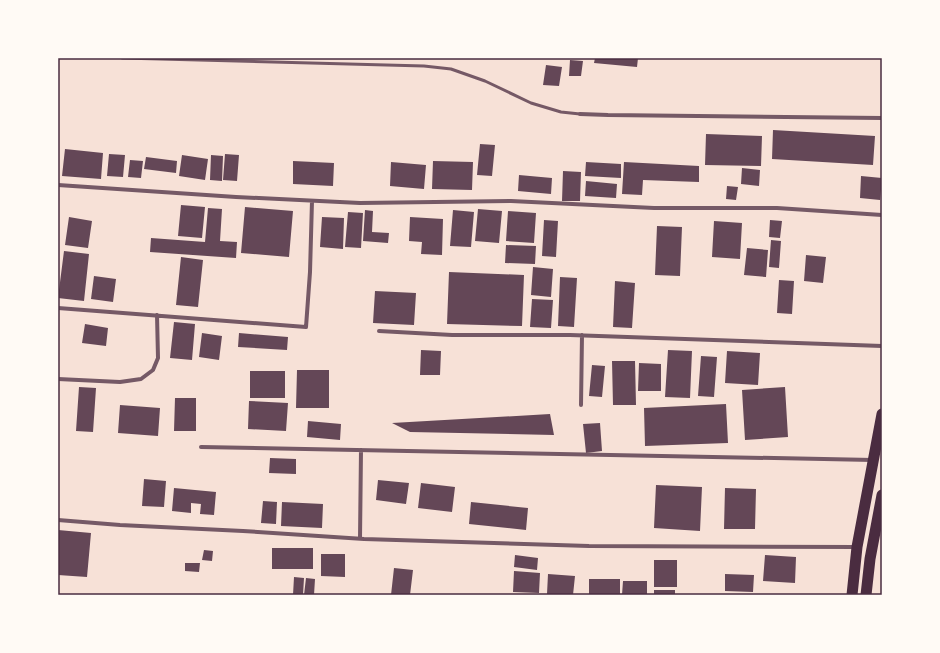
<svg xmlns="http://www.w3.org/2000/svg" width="940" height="653" viewBox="0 0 940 653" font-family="'Asap Condensed',sans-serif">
<rect width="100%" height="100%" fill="#f7e1d7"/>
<path fill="#644757" d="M595,58H638L637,67L594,63Z
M570,60L583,61L581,76H569Z
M546,65L562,67L559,86L543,85Z
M773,130L875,136L873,165L772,159Z
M706,134L762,136L761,166L705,165Z
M480,144L495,145L492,176L477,175Z
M65,149L103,153L101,179L62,176Z
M109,154L125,155L123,177L107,176Z
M225,154L239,155L237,181L223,180Z
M182,155L208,159L205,180L179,176Z
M211,155L223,156L222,181L210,180Z
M146,157L177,161L176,173L144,169Z
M130,160L143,161L141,178L128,177Z
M293,161L334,163L333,186L293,184Z
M433,161L473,162L472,190L432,189Z
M391,162L426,165L424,189L390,186Z
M586,162L621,164V178L585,176Z
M624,162L699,166V182L643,180L642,195L622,194Z
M742,168L760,170L759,186L741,184Z
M563,171L581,172L580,201H562Z
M519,175L552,178L551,194L518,191Z
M861,176L882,178L880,200L860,198Z
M586,181L617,184L616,198L585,196Z
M727,186L738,187L736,200L726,199Z
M181,205L205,207L202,238L178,236Z
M245,207L293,211L289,257L241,253Z
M208,208L222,209L220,241L237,242L236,258L150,252L151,238L205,242Z
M478,209L502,211L499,243L475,241Z
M365,210L373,211L372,232L389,233L388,243L363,241Z
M453,210L474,212L471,247L450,246Z
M508,211L536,213L534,243L506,241Z
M348,212L363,213L361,248L345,247Z
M69,217L92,221L88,248L65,245Z
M322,217L344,218L343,249L320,247Z
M410,217L443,219L442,255L421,254L422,242L409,241Z
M544,220L558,221L556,257L542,256Z
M770,220L782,221L780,238L769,237Z
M714,221L742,223L740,259L712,257Z
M657,226L682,227L680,276L655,275Z
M771,240L781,241L779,268L769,267Z
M506,245L536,246L535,264L505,263Z
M747,248L768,250L766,277L744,275Z
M64,251L89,254L84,301L58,298Z
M806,255L826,257L823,283L804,281Z
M181,257L203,260L198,307L176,305Z
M533,267L553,269L551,297L531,295Z
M449,272L524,275L522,326L447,324Z
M94,276L116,279L113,302L91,299Z
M560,277L577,278L574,327L558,326Z
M779,280L794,281L792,314L777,313Z
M615,281L635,283L632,328L613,327Z
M375,291L416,293L414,325L373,323Z
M532,299L553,300L551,328L530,327Z
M174,322L195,324L192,360L170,358Z
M85,324L108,328L106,346L82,343Z
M202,333L222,336L219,360L199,357Z
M239,333L288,337L287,350L238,347Z
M421,350L441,351L440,375H420Z
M668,350L692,351L690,398L665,397Z
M727,351L760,353L758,385L725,383Z
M701,356L717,357L714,397L698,396Z
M612,361H635L636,405H613Z
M639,363L661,364V391H638Z
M592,365L605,366L602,397L589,396Z
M297,370H329V408H296Z
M250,371H285V398H250Z
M79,387L96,388L93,432L76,431Z
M785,387L788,437L745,440L742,390Z
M175,398H196V431H174Z
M249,401L288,403L286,431L248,429Z
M726,404L728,443L645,446L644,408Z
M120,405L160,408L158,436L118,433Z
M550,414L554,435L410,432L392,423Z
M308,421L341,424L340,440L307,437Z
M600,423L602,451L586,453L583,424Z
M270,458L296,459V474L269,473Z
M144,479L166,481L164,507L142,506Z
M378,480L409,483L406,504L376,500Z
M421,483L455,487L452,512L418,508Z
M656,485L702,487L700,531L654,528Z
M174,488L216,492L214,515L200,514L201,504L191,503V513L172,511Z
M725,488L756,489L755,529H724Z
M263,501L277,502L276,524L261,523Z
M282,502L323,504L322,528L281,526Z
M471,502L528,508L526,530L469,524Z
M58,530L91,533L87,577L58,575Z
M272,548H313V569H272Z
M204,550L213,551L212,561L202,560Z
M321,554H345V577L321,576Z
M515,555L538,558L537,570L514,567Z
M765,555L796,557L795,583L763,581Z
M654,560H677V587H654Z
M185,563H200L199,572L185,571Z
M394,568L413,570L410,595H391Z
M514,571L540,573L539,593L513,592Z
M548,574L575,576L573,595L547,594Z
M725,574L754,575L753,592L725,591Z
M294,577L304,578L303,595H293Z
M306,578L315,579L314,595H304Z
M589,579H620V595H589Z
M623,581H647V595H622Z
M654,590H675V595H654Z"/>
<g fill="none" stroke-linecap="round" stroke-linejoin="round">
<path stroke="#755966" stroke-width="3" d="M122,58L424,66L451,69L485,81L531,103L561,112L580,114"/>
<path stroke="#755966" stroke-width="4" d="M580,114L608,115L882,118
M58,185L236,197L360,203L511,201L654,208H777L882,215
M58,308L306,327L310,272L312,201
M379,331L452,335H570L882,346
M58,379L120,382L141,379L153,370L158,358L157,315
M581,405L582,335
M201,447L873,460
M58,520L120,525L243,531L364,539L589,546L857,547
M360,539L361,450"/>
<path stroke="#4a2c40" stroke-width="11" d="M852,595L857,547L882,414
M866,595L870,559L882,495"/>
</g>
<rect width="940" height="653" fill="none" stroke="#fffaf5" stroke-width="118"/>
<rect x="59" y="59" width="822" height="535" fill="none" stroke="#4a2c40" stroke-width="1.5"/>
</svg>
